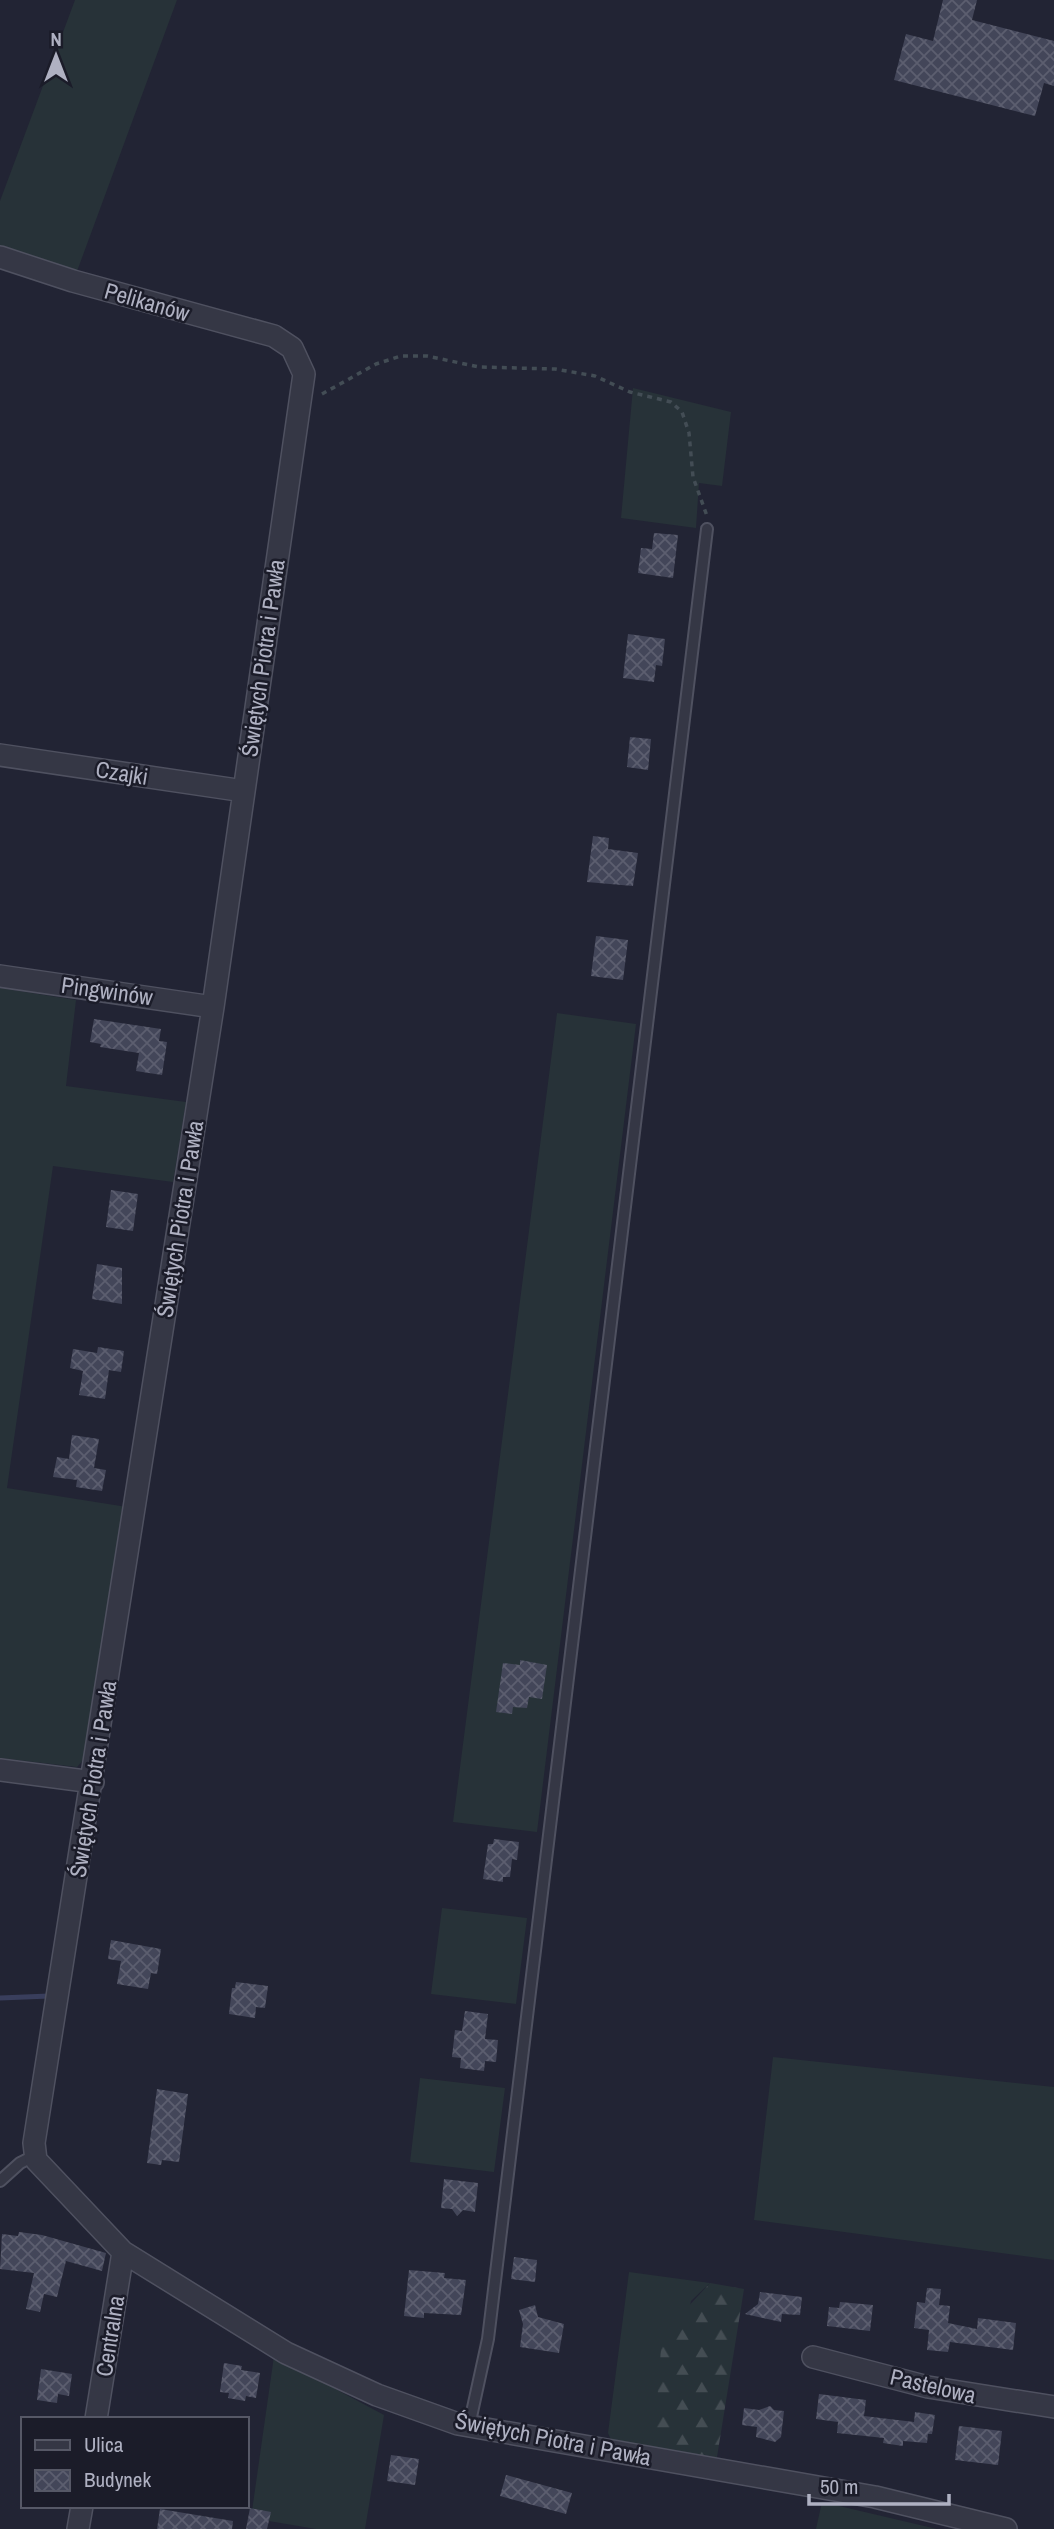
<svg xmlns="http://www.w3.org/2000/svg" width="1054" height="2529" viewBox="0 0 1054 2529" font-family="'Archivo Narrow',sans-serif">
<defs>
<pattern id="forest-firs" width="22" height="20" patternUnits="userSpaceOnUse" patternTransform="scale(1.75)"><rect width="22" height="20" fill="#273238"/><path d="M5 1l3.5 6h-7zM16 11l3.5 6h-7z" fill="#444d53"/></pattern>
<pattern id="building-cross-hatch" width="8" height="8" patternUnits="userSpaceOnUse" patternTransform="scale(1.75)"><rect width="8" height="8" fill="#434659"/><path d="M0 0l8 8M0 8l8-8" fill="none" stroke="#5c5e6f"/></pattern>
</defs>
<rect width="100%" height="100%" fill="#222434"/>
<path fill="#273238" d="M75,0H177L76,274L0,249V201Z
M633,388L731,412L722,486L699,483L696,528L621,518Z
M0,988L76,1000L66,1086L186,1102L173,1182L53,1166L7,1488L127,1507L89,1754L77,1767L0,1758Z
M557,1013L636,1024L537,1832L453,1822Z
M442,1908L527,1918L516,2004L431,1994Z
M773,2057L1054,2087V2260L754,2220Z
M420,2078L505,2088L494,2172L410,2162Z
M629,2272L710,2283L691,2301L662,2452L612,2442L608,2433Z
M274,2356L384,2415L365,2529H316L251,2518Z
M822,2502L937,2529H816Z"/>
<path fill="url(#forest-firs)" d="M710,2283L744,2289L716,2463L662,2452L655,2429L662,2335Z"/>
<g fill="none" stroke-linecap="round" stroke-linejoin="round">
<path stroke="#393e5c" stroke-width="5" d="M0,1998L49,1996"/>
</g>
<path fill="url(#building-cross-hatch)" d="M943,0H977L972,20L1054,41V86L1044,83L1035,116L894,80L906,34L933,41Z
M654,533L678,535L673,578L638,573L641,548L652,549Z
M628,634L665,639L662,666L656,665L654,682L623,678Z
M630,737L651,739L648,770L627,767Z
M593,836L609,838L608,849L638,853L633,886L587,882Z
M596,936L628,940L623,980L591,976Z
M94,1019L161,1029L159,1041L167,1042L162,1075L136,1071L139,1053L100,1047L101,1044L90,1042Z
M111,1190L138,1194L133,1231L106,1227Z
M97,1264L122,1268V1304L92,1299Z
M98,1347L124,1351L121,1372L109,1370L105,1399L79,1395L83,1371L70,1368L73,1349L97,1353Z
M72,1435L99,1439L94,1468L106,1470L102,1491L76,1487L77,1480L53,1477L57,1457L69,1459Z
M520,1660L547,1665L542,1699L529,1697L527,1708L513,1707L512,1714L496,1712L503,1663L520,1665Z
M494,1839L519,1842L517,1860L512,1859L510,1877H503V1882L483,1879L488,1844H493Z
M111,1940L161,1949L157,1974L151,1973L148,1989L117,1984L121,1961L108,1959Z
M236,1982L268,1986L265,2008L256,2007L255,2018L229,2014L232,1988H235Z
M465,2011L488,2014L485,2039L498,2040L496,2062L485,2061L484,2071L460,2068L461,2058L452,2057L455,2030L462,2031Z
M157,2089L188,2094L179,2162L162,2160L161,2165L147,2163Z
M444,2179L478,2183L475,2212L463,2210L457,2216L452,2209L441,2208Z
M19,2232L42,2235L106,2253L102,2271L66,2261L57,2297L44,2294L40,2312L26,2309L34,2273L0,2269L2,2234L18,2236Z
M514,2257L537,2260L535,2282L511,2279Z
M409,2270L445,2273L444,2278L466,2280L461,2315L424,2313V2318L404,2316Z
M927,2288L941,2289L939,2305L950,2306L948,2323L977,2329L978,2318L1016,2323L1013,2350L950,2342L948,2352L927,2350L929,2330L914,2328L917,2302L925,2303Z
M760,2292L802,2297L800,2315L782,2314L781,2322L745,2314L758,2304Z
M840,2302L873,2305L870,2331L827,2326L829,2307L839,2308Z
M535,2305L538,2317L564,2324L559,2353L520,2347L523,2324L519,2310Z
M224,2363L242,2366L241,2370L260,2373L256,2398L246,2396L245,2401L228,2398L229,2393L220,2392Z
M41,2369L72,2374L69,2396L58,2394L57,2403L37,2400Z
M819,2394L866,2400L864,2416L914,2422L915,2412L935,2415L932,2434H928L927,2443L903,2441V2446L883,2443L884,2438L837,2433L838,2422L816,2419Z
M770,2406L774,2410L784,2411L781,2437L775,2442L756,2437L757,2427L742,2425L744,2408L759,2410Z
M959,2426L1002,2431L998,2465L955,2460Z
M391,2455L419,2459L415,2485L387,2481Z
M506,2475L572,2493L566,2514L500,2496Z
M250,2508L271,2512L267,2529H246Z
M160,2509L233,2521L232,2529H157Z"/>
<g fill="none" stroke-linecap="round" stroke-linejoin="round">
<defs>
<path id="service" d="M0,2181L20,2163L34,2156
M469,2426L488,2339L707,529"/>
<path id="minor" d="M0,257L73,281L274,336L292,348L304,374L213,1007L34,2143L36,2160L123,2252L286,2353L377,2395L458,2424L875,2497L1006,2529
M0,755L244,791
M0,976L213,1007
M0,1770L93,1782
M813,2357L928,2387L1054,2407
M96,2419L123,2252
M78,2529L82,2506"/>
</defs>
<use href="#service" stroke="#4f5160" stroke-width="14"/>
<use href="#minor" stroke="#4f5160" stroke-width="24"/>
<path stroke="#434d55" stroke-width="3.5" stroke-dasharray="5 5" stroke-linecap="butt" d="M322,394L376,364L401,356H427L479,367L555,369L595,376L630,392L671,402L682,412L689,433L693,477L707,516"/>
<use href="#service" stroke="#353745" stroke-width="10"/>
<use href="#minor" stroke="#353745" stroke-width="21"/>
</g>
<g text-anchor="middle" stroke-width="5" stroke-linejoin="round" paint-order="stroke">
<g font-size="23" fill="#afb1c2" stroke="#1b1c29">
<text transform="translate(147 302) rotate(16)" y="8">Pelikanów</text>
<text transform="translate(263 658) rotate(-82)" y="8">Świętych Piotra i Pawła</text>
<text transform="translate(122 773) rotate(9)" y="8">Czajki</text>
<text transform="translate(107 991) rotate(8)" y="8">Pingwinów</text>
<text transform="translate(180 1219) rotate(-81)" y="8">Świętych Piotra i Pawła</text>
<text transform="translate(93 1779) rotate(-81)" y="8">Świętych Piotra i Pawła</text>
<text transform="translate(110 2336) rotate(-81)" y="8">Centralna</text>
<text transform="translate(933 2386) rotate(13)" y="8">Pastelowa</text>
<text transform="translate(553 2439) rotate(11)" y="8">Świętych Piotra i Pawła</text>
</g>
</g>
<rect x="21" y="2417" width="228" height="91" fill="#1b1c29" stroke="#565866" stroke-width="2"/>
<rect x="35" y="2440" width="35" height="10" fill="#353745" stroke="#565866" stroke-width="2"/>
<text x="84" y="2452" font-size="21" fill="#afb1c2">Ulica</text>
<rect x="35" y="2470" width="35" height="21" fill="url(#building-cross-hatch)" stroke="#565866" stroke-width="2"/>
<text x="84" y="2487" font-size="21" fill="#afb1c2">Budynek</text>
<g transform="translate(56 56)" stroke="#1b1c29" stroke-width="5" paint-order="stroke">
<path d="M0-5L12 26L0 18L-12 26Z" fill="#afb1c2"/>
<text y="-10" font-size="19" font-weight="bold" text-anchor="middle" fill="#afb1c2">N</text>
</g>
<path d="M809 2494v10h140v-10" fill="none" stroke="#afb1c2" stroke-width="3.5"/>
<text x="820" y="2494" font-size="21" fill="#afb1c2" stroke="#1b1c29" stroke-width="5" paint-order="stroke">50 m</text>
</svg>
